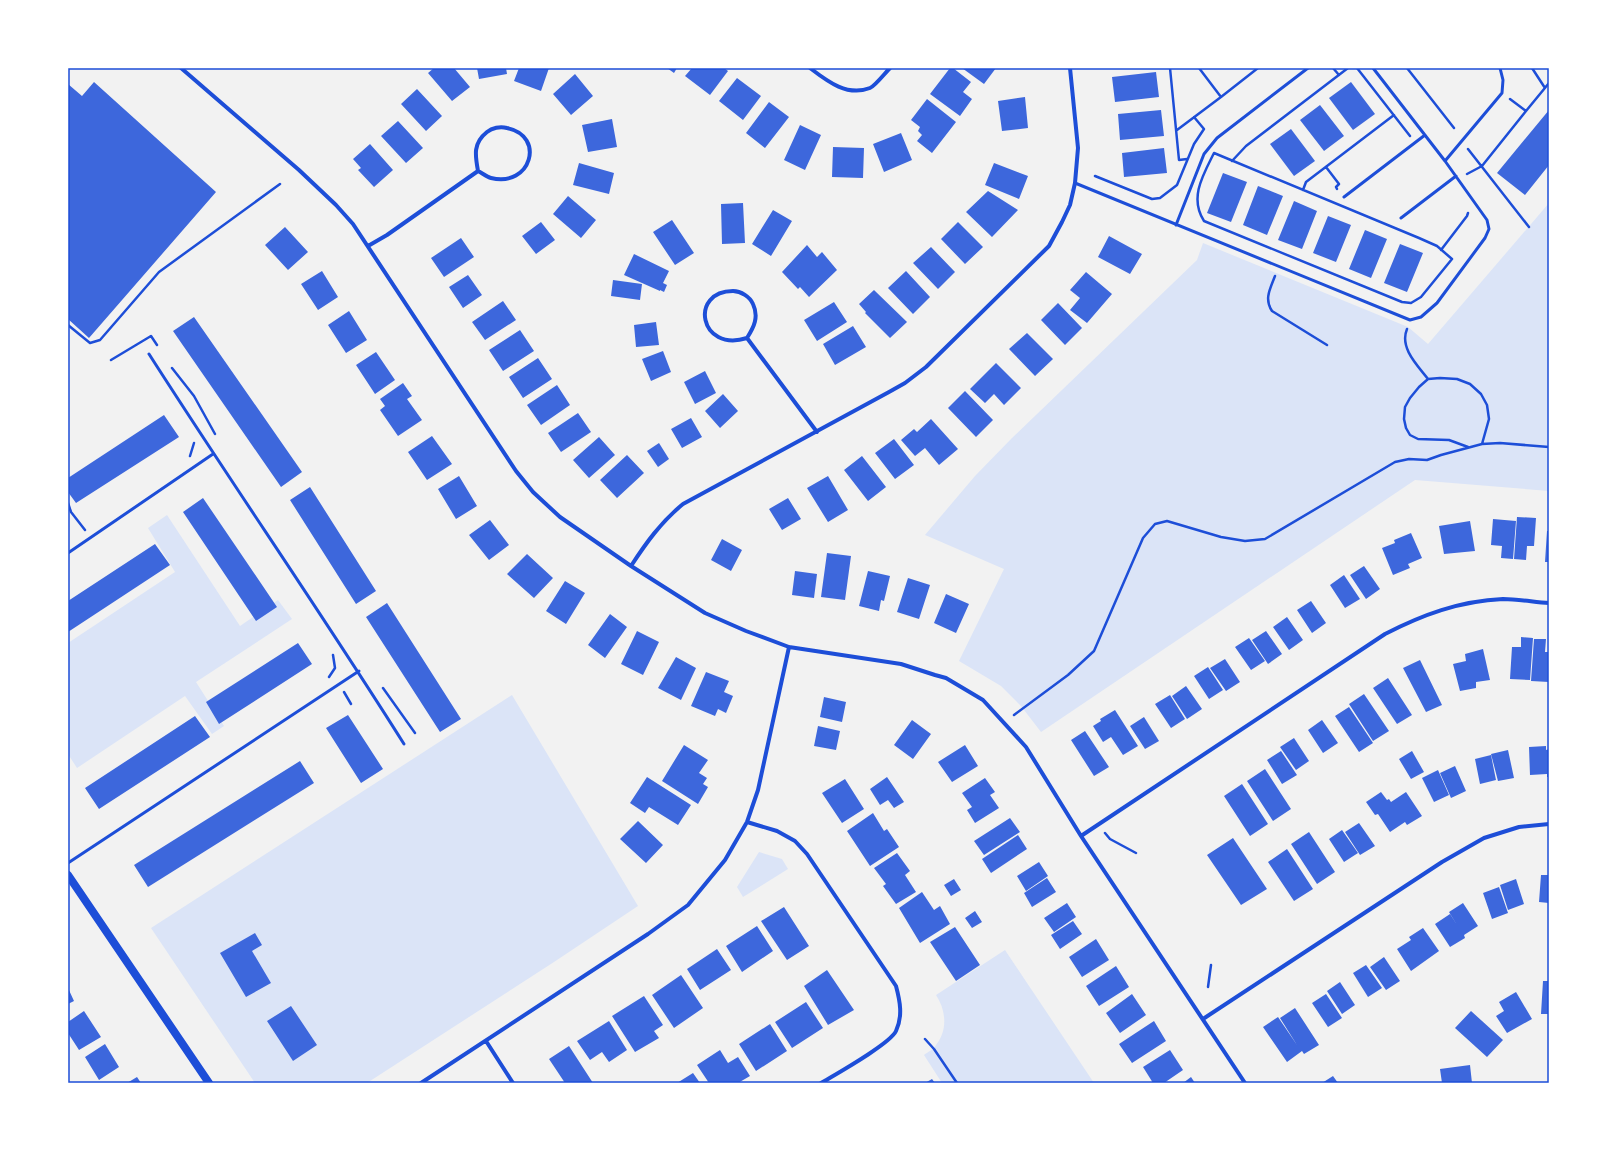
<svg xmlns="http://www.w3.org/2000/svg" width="1617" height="1151" viewBox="0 0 1617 1151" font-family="'Varela Round',sans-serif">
<rect width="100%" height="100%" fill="#f2f2f2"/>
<path fill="#dbe4f7" d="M1549,203V491L1415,480L1041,732L1021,706L1001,686L959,661L1004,569L925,535L975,476L1012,438L1197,260L1203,243L1408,327L1428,344Z
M167,515L240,626L278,600L292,619L196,682L224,726L212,734L185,696L77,768L68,754V643L175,572L148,528Z
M512,695L638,906L554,962L367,1083H255L151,928Z
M759,852L782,859L788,869L743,897L737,887Z
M1005,950L1094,1083H942L924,1055C928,1052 934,1049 936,1045C948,1030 946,1010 936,995Z"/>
<path fill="#3d67dc" d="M434,68H454L470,87L452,101L428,73Z
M477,68H506L507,74L479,79Z
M519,68H549L541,91L514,81Z
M667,68H677L674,73Z
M692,68H724L728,71L710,95L685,76Z
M950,68H953L971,82L963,92L972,99L960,116L930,94Z
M962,68H996L984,84Z
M1156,72L1159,97L1115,102L1112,77Z
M575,74L593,96L571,115L553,94Z
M737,78L761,96L743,120L719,101Z
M94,82L216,192L89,338L68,319V84L82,96Z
M1351,82L1375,114L1353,130L1329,98Z
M417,89L442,116L426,131L401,104Z
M1025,97L1028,128L1002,131L998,101Z
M927,99L956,122L932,153L917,141L922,135L918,131L920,127L911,120Z
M769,102L789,117L765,148L746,133Z
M1320,105L1344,136L1324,151L1300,120Z
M1161,110L1164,136L1120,140L1118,114Z
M1549,110V165L1525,195L1497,173Z
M612,119L617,147L588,152L582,125Z
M398,121L423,148L406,163L381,136Z
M800,125L821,135L805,170L784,160Z
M1291,129L1315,161L1294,176L1270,144Z
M901,133L912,160L884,172L873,144Z
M370,144L393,170L374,187L358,170L361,168L353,159Z
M833,147L864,148L863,178L832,177Z
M1164,148L1167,173L1124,177L1122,153Z
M579,163L614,173L609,194L573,185Z
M994,163L1028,176L1019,199L985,185Z
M1223,173L1247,182L1231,222L1207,213Z
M1258,186L1283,196L1267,235L1243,225Z
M988,191L1018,210L992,237L966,212Z
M568,196L596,220L581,238L553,214Z
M1294,201L1317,211L1302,249L1278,240Z
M743,203L745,243L722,244L721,204Z
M773,210L792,221L771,256L752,244Z
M1328,216L1351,225L1336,262L1313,253Z
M672,220L694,253L675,265L653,232Z
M541,222L555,240L536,254L522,236Z
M958,222L983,247L965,264L941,239Z
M285,227L308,252L288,270L265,245Z
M1365,230L1387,239L1371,278L1349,269Z
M1109,236L1142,254L1130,274L1098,257Z
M461,238L474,257L444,277L431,258Z
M1400,244L1423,253L1407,292L1384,283Z
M807,245L817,257L822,252L837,270L809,297L800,287L798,289L782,272Z
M931,247L955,272L938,289L913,263Z
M634,254L669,271L663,283L667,285L664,292L660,290V291L624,275Z
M322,271L338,297L318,310L301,284Z
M906,271L930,297L913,314L888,288Z
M1086,272L1112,294L1087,323L1070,310L1080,298L1070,290Z
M468,275L482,295L463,308L449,287Z
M613,280L642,284L640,300L611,296Z
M874,290L907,322L890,338L865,313L866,312L859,304Z
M503,301L516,320L485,340L472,322Z
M834,302L847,322L817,341L804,320Z
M1058,303L1082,328L1065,345L1041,320Z
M349,311L367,340L346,353L328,325Z
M194,317L302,472L281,487L173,331Z
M656,322L659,345L636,347L634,325Z
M853,326L866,347L835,365L823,344Z
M520,330L534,351L503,371L489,350Z
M1027,333L1053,359L1035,376L1009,349Z
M663,351L671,372L651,381L642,359Z
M376,352L395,380L375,394L356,365Z
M538,358L552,379L523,398L509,377Z
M996,363L1021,388L1004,405L994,394L985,403L970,389Z
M705,371L716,393L695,404L684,382Z
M403,383L412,396L407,399L422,420L398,436L380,410L385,406L380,399Z
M557,385L570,405L541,425L527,405Z
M965,391L993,420L976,437L948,408Z
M723,394L738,411L720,428L705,411Z
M578,413L591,432L561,452L548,433Z
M164,415L179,437L76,503L68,492V478Z
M691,418L702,437L682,448L671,429Z
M931,419L958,449L939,465L925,448L915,456L901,440L914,429L917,432Z
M432,436L452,464L427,480L408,452Z
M599,437L615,455L589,478L573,460Z
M894,439L914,465L895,479L875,453Z
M659,443L669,459L658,467L647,451Z
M627,455L644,473L617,498L600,480Z
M862,456L886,487L868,501L844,470Z
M459,476L477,506L456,519L438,489Z
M828,476L848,510L828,522L807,488Z
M310,487L376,591L356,604L290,500Z
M203,498L277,607L256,621L183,512Z
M788,498L801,519L782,530L769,509Z
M1517,517L1536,518L1534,546H1527L1526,560L1514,559Z
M1493,519L1516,521L1513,559L1501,558L1502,546L1491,545Z
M490,520L509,545L489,560L469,535Z
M1470,521L1475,551L1444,554L1439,526Z
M1547,531H1549V562H1545Z
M1411,533L1422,558L1408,564L1410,568L1393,575L1382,548L1395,543L1394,540Z
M722,539L742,550L731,571L711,560Z
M155,544L170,565L68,632V601Z
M827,553L851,556L845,600L821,597Z
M527,554L553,578L534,598L507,574Z
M1364,566L1380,589L1366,599L1350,575Z
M795,571L817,574L814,598L792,595Z
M868,571L890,576L884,601L881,600L879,611L859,606Z
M1344,575L1360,599L1345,608L1330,585Z
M908,578L930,585L919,619L897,612Z
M565,581L585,593L566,624L546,611Z
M946,594L969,604L956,633L934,623Z
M1311,601L1326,623L1312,633L1297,610Z
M387,603L461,719L440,732L366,617Z
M610,614L627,627L605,658L588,645Z
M1287,617L1303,640L1289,650L1273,627Z
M637,631L659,642L643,675L621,664Z
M1266,631L1282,654L1268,664L1252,640Z
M1521,637L1533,638L1530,680L1510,679L1512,647H1521Z
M1249,638L1265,661L1251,670L1235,647Z
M1534,639H1546L1545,652H1549V682L1531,681Z
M298,643L312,664L219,724L206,702Z
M1483,649L1490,680L1476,682V688L1460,691L1453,664L1466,661L1465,654Z
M676,657L696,668L681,700L658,688Z
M1225,659L1240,682L1226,691L1210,668Z
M1420,660L1442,705L1426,712L1403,668Z
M1208,667L1223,690L1209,699L1194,676Z
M706,672L729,681L724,692L733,696L726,713L718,709L715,716L691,706Z
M1388,678L1412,715L1397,724L1373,688Z
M1186,686L1202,709L1187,719L1172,696Z
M1364,694L1389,731L1373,741L1349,704Z
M1170,695L1185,719L1171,728L1155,704Z
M824,697L846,702L842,722L820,717Z
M1349,707L1373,743L1359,752L1335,716Z
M1115,710L1138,746L1123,755L1111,737L1103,742L1093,726L1101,721L1100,719Z
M348,715L383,769L361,783L326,728Z
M195,716L210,737L99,809L85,788Z
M1144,717L1159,741L1145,749L1130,726Z
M912,720L931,734L913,759L894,745Z
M1322,720L1338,743L1323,753L1308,730Z
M818,726L840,731L836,750L814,746Z
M1085,731L1109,767L1094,776L1071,740Z
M1294,738L1309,761L1296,770L1280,747Z
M684,745L708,760L699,773L707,778L703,784L708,787L698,804L662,781Z
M965,745L978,766L952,782L938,762Z
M1546,746V750L1549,749V777H1547V774L1530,775L1529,747Z
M1508,750L1514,778L1498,781L1491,754Z
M1281,751L1297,775L1282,784L1267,760Z
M1412,751L1424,772L1411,779L1399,759Z
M1491,755L1496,780L1480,784L1475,759Z
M300,761L314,783L148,887L134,865Z
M1455,766L1466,791L1451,798L1440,773Z
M1265,769L1291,809L1273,821L1247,781Z
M1438,770L1449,795L1434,802L1422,778Z
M647,777L691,805L678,825L649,807L645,813L630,803Z
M887,777L904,802L894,808L888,800L880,805L870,789Z
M985,778L995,792L990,795L999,808L975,823L967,810L972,807L962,793Z
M845,779L864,809L842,823L822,793Z
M1242,784L1268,824L1250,836L1224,796Z
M1381,792L1387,800L1389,799L1391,802L1406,792L1422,816L1407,825L1405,822L1390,832L1378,814L1375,815L1366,802Z
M873,813L884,831L887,829L899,847L870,866L847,831Z
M1010,818L1020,832L984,855L974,841Z
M638,821L663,845L646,863L620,839Z
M1359,823L1375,846L1360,855L1345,832Z
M1342,830L1358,853L1344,862L1329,839Z
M1309,832L1335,872L1317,884L1291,844Z
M1018,835L1027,849L991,873L982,859Z
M1233,838L1267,889L1241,905L1207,855Z
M1287,849L1313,889L1294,901L1268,862Z
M897,853L910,871L905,875L916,892L896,904L883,886L886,884L874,868Z
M1039,862L1048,876L1026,891L1017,876Z
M1541,875H1549V903L1539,902Z
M1047,878L1056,892L1032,907L1024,893Z
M954,879L961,890L951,896L944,885Z
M1516,879L1524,904L1508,910L1500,885Z
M1499,887L1508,913L1492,919L1483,893Z
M922,892L934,910L940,906L950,924L920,943L899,908Z
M1067,903L1076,917L1054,932L1044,918Z
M1463,903L1478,926L1464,935L1465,938L1450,947L1435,924L1450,914L1457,925L1449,912Z
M784,907L809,946L787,960L761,921Z
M975,911L982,922L972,928L965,918Z
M1073,921L1082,934L1060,949L1051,935Z
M757,926L773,951L742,972L726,946Z
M955,927L980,965L956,981L930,942Z
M1423,928L1439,951L1411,971L1397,949L1411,940L1409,937Z
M255,933L262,945L252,951L271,983L246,997L220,953Z
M1096,939L1109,960L1082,977L1069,957Z
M717,949L731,970L700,990L687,969Z
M1384,957L1400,981L1386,990L1370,967Z
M1366,965L1382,988L1368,997L1353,973Z
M1116,966L1129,987L1099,1006L1086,986Z
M827,970L854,1010L828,1025L804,986Z
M681,975L703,1008L674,1028L652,995Z
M1543,981H1549V1014H1541Z
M1340,982L1355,1005L1342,1014L1327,991Z
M68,988L74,1001L68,1004Z
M1516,992L1532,1019L1507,1033L1496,1016L1504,1011L1499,1002Z
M1132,994L1146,1015L1120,1033L1106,1013Z
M1326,994L1342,1018L1328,1027L1312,1003Z
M644,996L663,1025L654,1031L659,1038L635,1052L612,1016Z
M806,1002L823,1028L792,1048L775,1022Z
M291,1006L317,1045L293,1061L267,1021Z
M1295,1008L1319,1045L1304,1054L1302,1051L1287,1062L1263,1027L1278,1017L1297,1045L1280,1018Z
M84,1011L101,1037L79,1050L68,1033V1022Z
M1471,1011L1503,1040L1487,1057L1455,1028Z
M609,1021L627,1050L609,1062L602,1052L590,1060L577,1041Z
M1154,1021L1166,1041L1132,1063L1119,1044Z
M770,1024L787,1051L756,1071L739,1044Z
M105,1044L119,1067L99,1080L85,1057Z
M569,1046L593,1083H565L549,1059Z
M720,1050L728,1063L738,1057L750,1076L738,1083H709L697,1065Z
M1170,1050L1183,1070L1164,1083H1153L1143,1067Z
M1470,1065L1472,1083H1442L1440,1069Z
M693,1073L700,1083H677Z
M1333,1076L1338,1083H1322Z
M137,1077L141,1083H127Z
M1191,1077L1195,1083H1183Z
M932,1079L935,1083H925Z"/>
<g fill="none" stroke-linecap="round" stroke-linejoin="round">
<path stroke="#1d4ed8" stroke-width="2.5" d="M1170,68L1179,160L1187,159
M1199,68L1221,97L1258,68
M1333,68L1339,75
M1357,68L1410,136
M1407,68L1454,128
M1532,68L1545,88
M1510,99L1526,111L1549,83
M1177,130L1221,97
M1468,149L1529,227
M1214,153L1419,238L1437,246L1452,259L1421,297L1411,303L1402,302L1204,221C1189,198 1203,175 1214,153Z
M1232,161L1246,146L1348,68
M1326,167L1339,184L1336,187L1337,189
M1467,174L1482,166L1526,111
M1095,176L1152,199L1160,198L1177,185L1194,144L1204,129L1194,117
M1303,190L1306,182L1394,115
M1441,250L1467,216L1468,213
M1275,276C1270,289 1264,299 1272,311L1327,345
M68,325L90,343L100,340L159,272L280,184
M1407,329C1399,348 1418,366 1428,379
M111,360L151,336L157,345
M172,368L194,396L215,434
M1468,447L1449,440L1418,439L1410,435L1406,428L1404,419L1405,407L1410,398L1419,387L1428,379L1440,378L1457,379L1470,384L1481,394L1487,405L1489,419L1482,444
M190,456L194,443
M68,503L71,512L85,530
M329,677L335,668L333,655
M383,688L415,733
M344,692L351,704
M1014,715L1068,675L1094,651L1143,538L1155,524L1167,521L1221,537L1245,541L1265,539L1395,462L1409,459L1427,460L1441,455L1482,444L1500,443L1549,447
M1105,833L1110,839L1136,853
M1208,987L1211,965
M925,1039L934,1049L957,1083"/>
<path stroke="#1d4ed8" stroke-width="3" d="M1445,161L1502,93L1503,80L1500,68
M1075,183L1410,320L1421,317L1437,303L1485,238L1489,229L1487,220L1445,161L1373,68
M1344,197L1425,135
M1401,218L1456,176
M1176,225L1204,154L1217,138L1308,68
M149,354C232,484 321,612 404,744
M68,553L213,454
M68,863L359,671"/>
<path stroke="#1d4ed8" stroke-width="4" d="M181,68L299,170L336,205L353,224L516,471L533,492L560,517L631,566L705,613L746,631L789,647L901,664L935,675L946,678L983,700L1026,747L1081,836L1245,1083
M810,68C827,81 847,97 870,88C875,86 885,73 890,68
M368,246L387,235L478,171C482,173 487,177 491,178C531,188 546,136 507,128C500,126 492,128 487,132C473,143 475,155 478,171
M747,338C699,353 689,291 733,291C741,291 750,297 753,304C759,317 754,327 747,338L817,432
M631,566C646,543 661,522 683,504L889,392L905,383L926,367L1049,246L1062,222L1070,205L1075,183L1078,148L1070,68
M747,822L777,831L795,841L807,854L896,986C900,1001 903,1016 896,1031C890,1044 836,1074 821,1083
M1081,836L1385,634C1422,615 1459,601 1503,599C1518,599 1534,602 1549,603
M1203,1019L1442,862L1484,838L1519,827L1549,824
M486,1041L513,1083
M421,1083L648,934L688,905L725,860L747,822L758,790L789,647"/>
<path stroke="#1d4ed8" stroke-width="8" d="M68,875L209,1083"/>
</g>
<rect width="1617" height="1151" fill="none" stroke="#ffffff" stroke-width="138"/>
<rect x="69" y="69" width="1479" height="1013" fill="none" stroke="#1d4ed8" stroke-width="1.5"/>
</svg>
